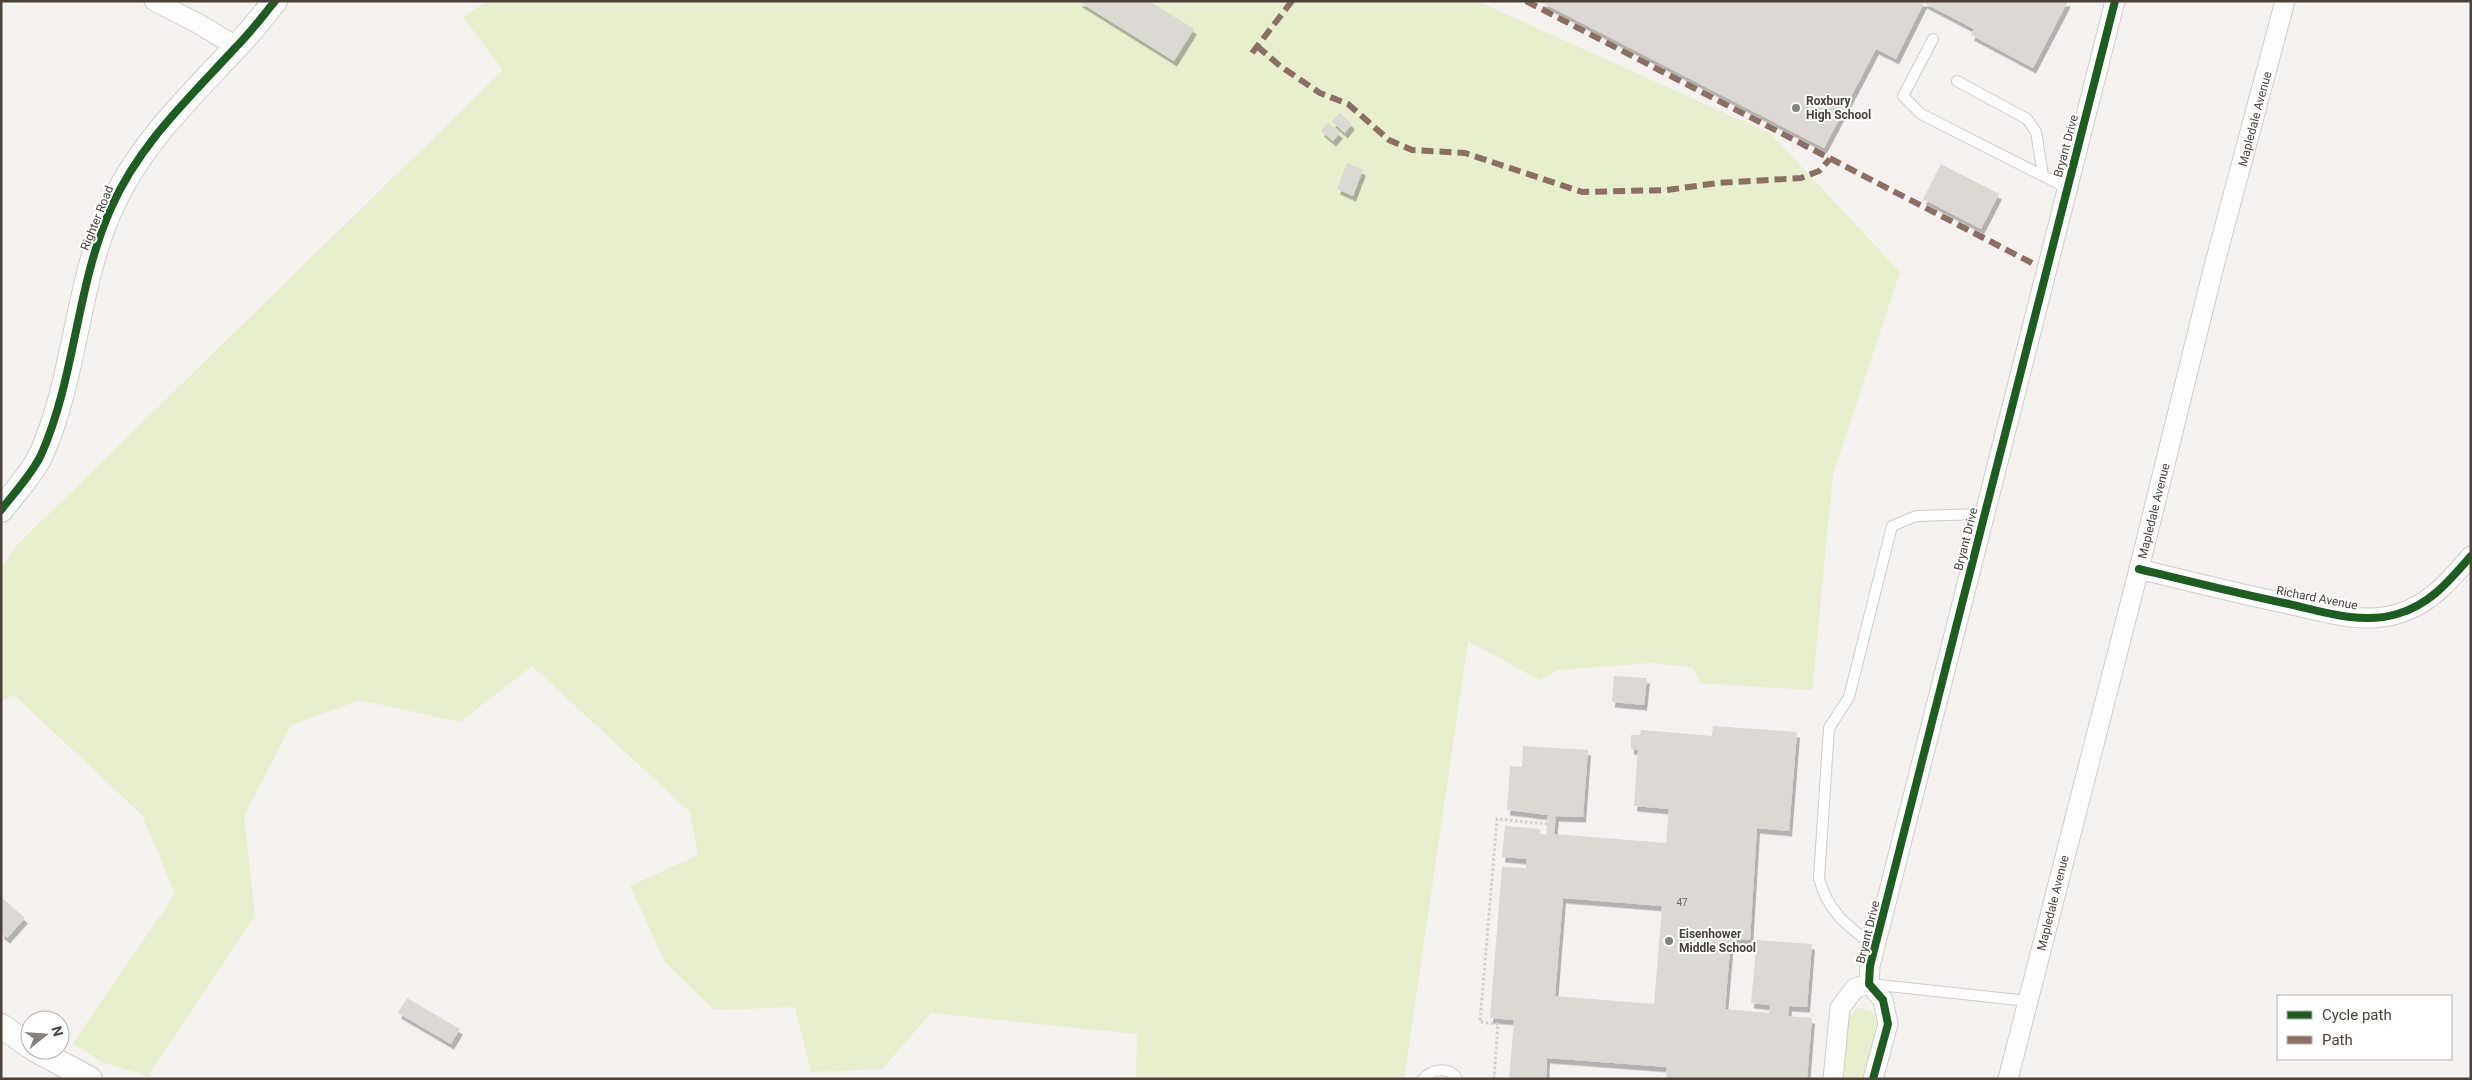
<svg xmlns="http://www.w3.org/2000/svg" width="2472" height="1080" viewBox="0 0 2472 1080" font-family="Roboto,sans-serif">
<defs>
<filter id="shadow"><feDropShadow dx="3" dy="5.5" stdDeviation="0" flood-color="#0004"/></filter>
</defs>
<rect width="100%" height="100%" fill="#f4f1ee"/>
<path fill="#e7efcc" d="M488,1H1477L1771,134L1900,272L1833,474L1812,690L1700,683L1692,667L1650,663L1557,670L1539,680L1468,641L1404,1079H1136L1137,1034L931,1013L882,1069L811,1072L795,1007L714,1010L665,962L630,886L698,855L690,812L532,666L460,722L360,700L291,725L244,816L255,916L148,1076L101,1062L73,1043L175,894L142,815L14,695L1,701V569L18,544L503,70L463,17Z
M1860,1008L1871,1011L1877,1020V1027L1863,1079H1844L1848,1019L1856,1009Z"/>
<path fill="#dcd8d4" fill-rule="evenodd" filter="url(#shadow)" d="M1078,1H1149L1194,29L1174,61Z
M1539,1H2068L2033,68L1971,35L1974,29L1924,3L1896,59L1876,49L1824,148Z
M1340,113L1352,124L1345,133L1332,122Z
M1328,123L1340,133L1333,141L1321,131Z
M1347,163L1363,170L1353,196L1337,189Z
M1941,164L1999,194L1981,229L1923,199Z
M1614,676L1647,678L1644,705L1612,702Z
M1713,726L1797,732L1789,831L1757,828L1750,940L1731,938L1725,1009L1769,1013L1770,1005L1751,1003L1757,940L1812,944L1807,1007L1789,1006L1788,1016L1812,1018L1807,1079H1689L1688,1075V1079H1666L1667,1067L1547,1058L1546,1079H1509L1514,1020L1490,1018L1502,867L1526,868L1527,859L1502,857L1505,826L1540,829V834L1546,835L1548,815L1507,810L1510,766L1522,767L1523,746L1588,750L1583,817L1556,816L1554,834L1666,843L1669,809L1634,806L1638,750L1631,749V735H1640L1641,730L1712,736ZM1563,898L1662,906L1654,1004L1555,996Z
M1,897L25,918L7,938L1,933Z
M407,998L460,1029L451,1044L398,1013Z"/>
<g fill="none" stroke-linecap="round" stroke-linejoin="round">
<defs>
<path id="service" d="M1933,39L1903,96L1921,114L2067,188
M1957,81L2027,119L2036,132L2043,175
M1875,947C1848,926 1828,913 1819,878L1829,728L1849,697L1892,526L1916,516L1984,514
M1870,984L2028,1001
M1423,1079C1431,1069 1450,1066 1457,1079"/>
<path id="minor" d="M154,1L199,24L237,47
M2139,569C2188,581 2236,593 2284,603C2320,611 2361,625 2397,614C2430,605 2450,580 2471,556
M1833,1079L1840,1008L1855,988L1869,984
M1873,1079L1888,1024L1883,1000L1869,984L1870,966L2115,1
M2008,1079L2139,569L2213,270L2285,1"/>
<path id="tertiary" d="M1,510C14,493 32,474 41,455C76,376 76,286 111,208C139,144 190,97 236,47C250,33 262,17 275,1
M1,1026L30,1046
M36,1050L90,1079"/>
</defs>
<use href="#service" stroke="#d1cdca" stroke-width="12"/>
<use href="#minor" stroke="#d1cdca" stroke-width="21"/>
<use href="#tertiary" stroke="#d1cdca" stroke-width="26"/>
<path stroke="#d4d1cc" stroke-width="3" stroke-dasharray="2.5 2.5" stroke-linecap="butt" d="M1494,1079L1498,1024L1480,1022L1497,819L1547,824"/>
<use href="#service" stroke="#fdfdfc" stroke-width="10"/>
<use href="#minor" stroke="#fdfdfc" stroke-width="19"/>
<use href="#tertiary" stroke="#fdfdfc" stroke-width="24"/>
<path stroke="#8d6e63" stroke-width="6" stroke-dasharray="12 6" stroke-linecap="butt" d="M1526,1L2032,263
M1257,46L1280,66L1320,93L1348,104L1389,140L1412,150L1465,153L1582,192L1667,190L1718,183L1801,178L1819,171L1830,159
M1252,53L1292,1"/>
<defs>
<path id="cycleway" d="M1,510C14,493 32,474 41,455C76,376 76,286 111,208C139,144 190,97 236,47C250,33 262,17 275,1
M2139,569C2188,581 2236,593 2284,603C2320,611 2361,625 2397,614C2430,605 2450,580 2471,556
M1873,1079L1888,1024L1883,1000L1869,984L1870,966L2115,1"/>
</defs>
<use href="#cycleway" stroke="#fff" stroke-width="11"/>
<use href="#cycleway" stroke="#1b5e20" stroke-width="8"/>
</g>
<g fill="#877f78" stroke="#fff" stroke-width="2">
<circle cx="1796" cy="108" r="5"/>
<circle cx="1669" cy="941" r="5"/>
</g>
<g text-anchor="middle" stroke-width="4" stroke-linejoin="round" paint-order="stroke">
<g font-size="10" fill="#726861">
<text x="1682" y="906">47</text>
</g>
<g font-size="12" font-weight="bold" fill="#4c4138" stroke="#fff" text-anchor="start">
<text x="1806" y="105">Roxbury<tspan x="1806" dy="14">High School</tspan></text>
<text x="1679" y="938">Eisenhower<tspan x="1679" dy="14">Middle School</tspan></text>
</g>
<g font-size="12" fill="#4c4138" stroke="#fff">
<text transform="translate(2255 119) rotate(-75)" y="4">Mapledale Avenue</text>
<text transform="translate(2066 146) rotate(-75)" y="4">Bryant Drive</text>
<text transform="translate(97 218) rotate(-68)" y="4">Righter Road</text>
<text transform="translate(2154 511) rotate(-76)" y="4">Mapledale Avenue</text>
<text transform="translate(1966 539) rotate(-76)" y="4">Bryant Drive</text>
<text transform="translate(2317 598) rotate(11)" y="4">Richard Avenue</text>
<text transform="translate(2053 903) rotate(-76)" y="4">Mapledale Avenue</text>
<text transform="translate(1868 932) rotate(-76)" y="4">Bryant Drive</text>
</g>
</g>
<rect width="2472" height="1080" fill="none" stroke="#4c4138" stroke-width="5"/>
<rect x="2277" y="995" width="175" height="65" fill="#ffffff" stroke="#b7b3af"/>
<rect x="2287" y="1011" width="25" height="8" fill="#1b5e20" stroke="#b7b3af"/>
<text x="2322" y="1020" font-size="15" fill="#4c4138">Cycle path</text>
<rect x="2287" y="1036" width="25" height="8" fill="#8d6e63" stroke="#b7b3af"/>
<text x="2322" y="1045" font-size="15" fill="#4c4138">Path</text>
<g transform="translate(45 1035) rotate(73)"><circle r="24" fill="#ffffff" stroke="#b7b3af"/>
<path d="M0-4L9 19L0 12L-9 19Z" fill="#877f78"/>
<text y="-8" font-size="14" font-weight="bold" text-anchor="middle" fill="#4c4138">N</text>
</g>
</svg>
